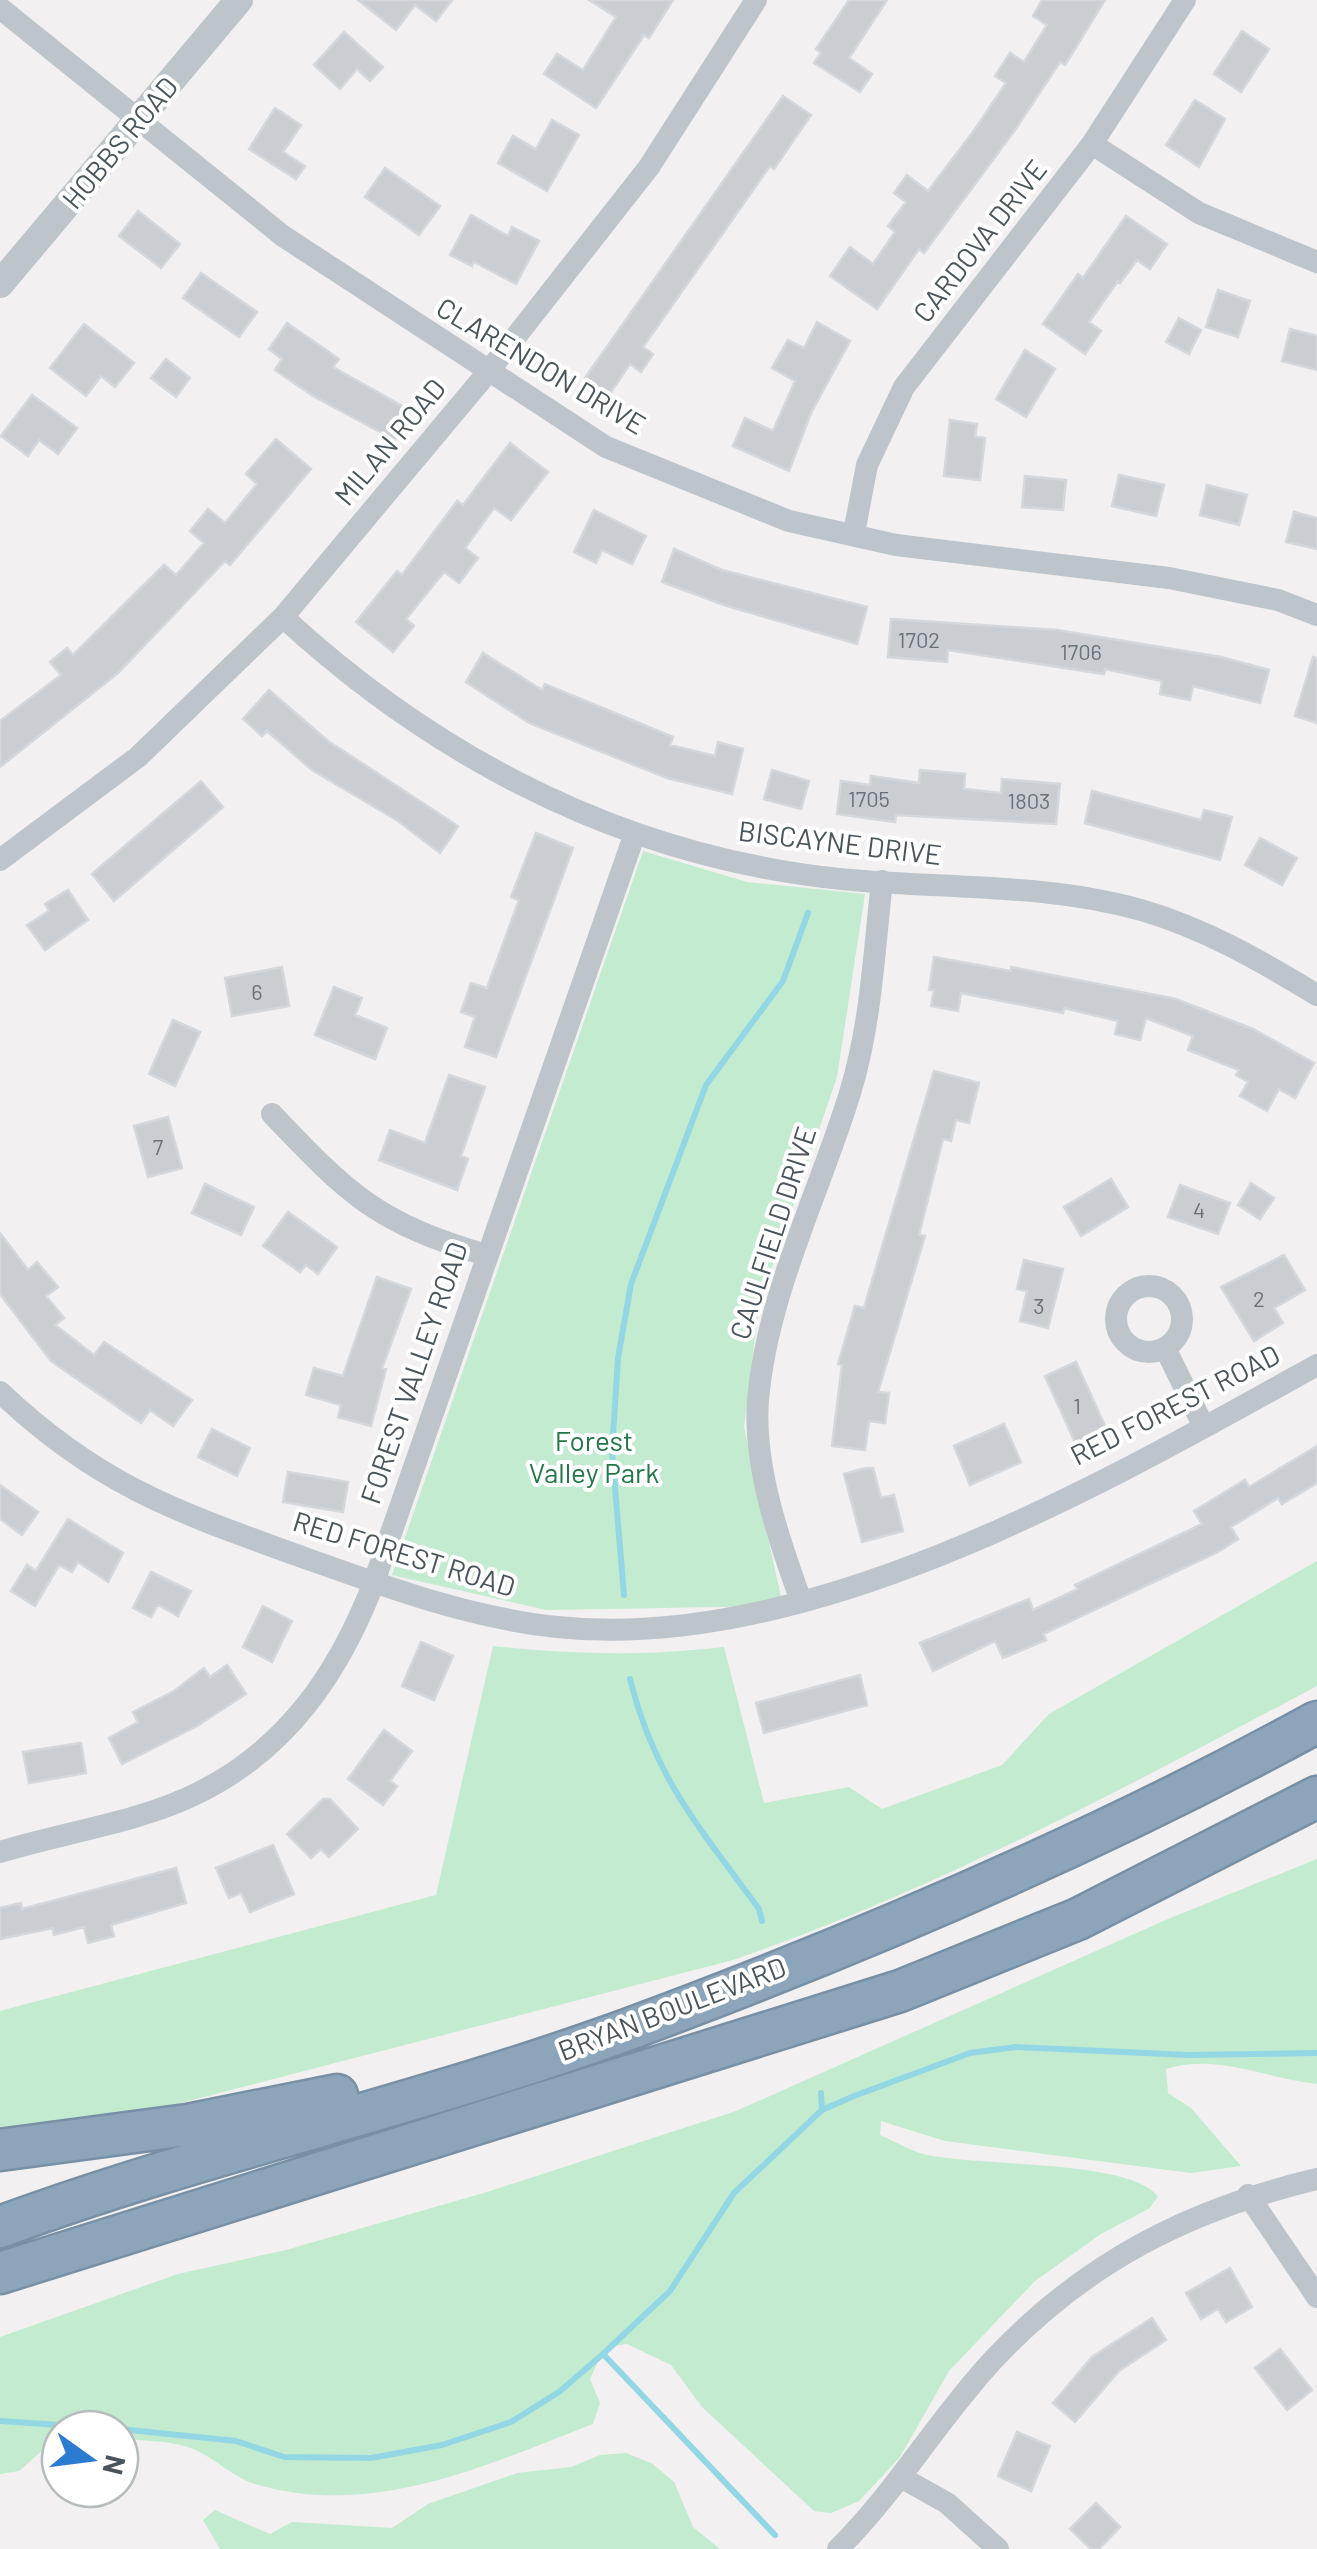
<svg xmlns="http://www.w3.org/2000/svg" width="1317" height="2549" viewBox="0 0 1317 2549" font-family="Barlow,sans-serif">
<rect width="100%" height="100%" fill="#f2f0f0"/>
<path fill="#c3ebd0" d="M643,851L747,882L865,894L837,1077L759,1305L744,1427L783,1606L546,1610L392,1575Z
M1317,1561V1686C1128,1786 936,1890 733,1960L100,2124L0,2134V2011L436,1895L493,1646C572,1655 645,1656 724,1647L764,1803L849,1787L882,1809L1002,1765L1049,1714Z
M1317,1859V2084C1267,2079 1216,2053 1166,2069L1168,2093L1191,2108L1241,2166L1191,2173L945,2141L881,2121L880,2135C894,2141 909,2150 923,2154C975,2167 1128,2159 1158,2196L1150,2208L1101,2234L1035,2281L949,2371L900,2457L859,2501L831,2513L814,2511L702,2407L671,2365L627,2344L604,2348L590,2379L600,2403L593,2424C484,2466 373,2519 255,2484C232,2477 212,2455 188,2447C168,2441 141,2440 120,2439V2429H60V2435L19,2471L0,2474V2337L178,2274L286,2250L487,2192L736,2111L1168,1919Z
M626,2453L653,2464L674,2482L693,2527L720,2549H220L203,2520L215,2510L270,2534L292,2522L392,2528L428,2504L517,2473L571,2467L600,2455Z"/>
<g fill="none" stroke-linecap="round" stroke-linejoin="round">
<path stroke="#94d7e4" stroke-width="6" d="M624,1595L612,1452L618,1358L631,1284L706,1085L783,981L808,913
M630,1679C655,1779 700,1828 759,1909L762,1921
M821,2093L822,2110
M604,2355L775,2535
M0,2421L120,2429
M120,2429L236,2441L284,2457L371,2458L442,2445L511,2422L559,2392L603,2354L670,2291L734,2193L822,2110L854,2096L970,2053L1016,2047L1188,2055L1317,2053"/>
</g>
<path fill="#cacdd2" stroke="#d4d7db" stroke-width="2.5" d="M358,0H452L436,21L415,5L396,30Z
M589,0H673L649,38L644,35L596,108L544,74L557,54L583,70L616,17Z
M849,0H887L849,58L872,74L860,92L814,63L821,53L816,49Z
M1042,0H1105L1065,65L1060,62L1015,130L924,253L919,249L877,309L830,276L850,247L873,264L895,232L888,226L906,202L894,193L907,175L928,191L973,132L1006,83L995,76L1010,53L1024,62L1047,25L1033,16Z
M1242,31L1269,49L1241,92L1214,74Z
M344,32L383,67L370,81L357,69L340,89L314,65Z
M783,96L811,115L774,169L770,166L643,347L653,354L641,372L630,364L609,395L585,378Z
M1195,100L1225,119L1199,167L1166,145Z
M275,108L301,125L283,152L305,166L296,179L249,149Z
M552,120L579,135L547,191L498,163L513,136L536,149Z
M385,168L440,206L419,235L365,197Z
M138,211L180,244L161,268L119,236Z
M471,215L508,236L512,227L539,241L516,284L474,262L472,266L450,255Z
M1126,216L1167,244L1150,269L1137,260L1120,283L1118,281L1089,322L1101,331L1085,354L1043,324L1078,274L1083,278Z
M201,273L257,312L239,337L183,298Z
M1218,290L1250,301L1238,337L1206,327Z
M1179,318L1201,330L1189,354L1166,342Z
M817,322L850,341L811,413L789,471L733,446L745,418L773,431L795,381L772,368L788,340L804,348Z
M287,323L339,359L333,367L411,411L395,440L313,396L275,370L282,359L269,349Z
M84,324L134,363L115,387L101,376L86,396L50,368Z
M1290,329L1317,336V370L1282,361Z
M1025,350L1055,369L1026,417L996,399Z
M166,359L190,378L176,397L151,378Z
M32,395L77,428L58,454L39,440L28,456L1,436Z
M950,420L977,424L975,437L985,438L980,480L944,476Z
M276,439L311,469L230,565L225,561L118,673L0,767V721L61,675L50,662L67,648L73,655L164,565L176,575L204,543L190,531L208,509L225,523L257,484L246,474Z
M510,443L548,472L511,520L494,508L465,548L478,558L459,583L444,572L406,619L414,626L393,652L356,622L397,571L402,575L457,501L463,505Z
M1119,475L1164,485L1156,516L1112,506Z
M1025,476L1066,480L1063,510L1022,507Z
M1207,485L1247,495L1239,525L1200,515Z
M594,510L646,536L632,564L602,550L596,563L574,552Z
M1294,512L1317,518V549L1286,542Z
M674,549L722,570L867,607L857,644L727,606L662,582Z
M891,619L1057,630L1221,657L1269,670L1260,703L1193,686L1190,700L1160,694L1162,681L1105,669L1104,674L948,650L947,662L888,657Z
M483,653L542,690L545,684L673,737L670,745L715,756L718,742L743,749L732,794L667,778L529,723L466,682Z
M1313,657L1317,658V723L1295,716Z
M269,690L328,741L458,826L440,853L398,821L312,770L267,731L262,736L243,719Z
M772,770L809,781L801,809L764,799Z
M920,770L965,774L964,789L1001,793L1002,779L1060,784L1056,824L896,815L895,822L837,814L841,781L870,785L871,776L919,783Z
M201,781L223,807L114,901L92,874Z
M1092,791L1201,820L1204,810L1232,817L1220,860L1085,823Z
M536,833L573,848L496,1057L465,1047L475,1017L461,1012L471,983L487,988L519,900L511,897Z
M1260,838L1297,858L1282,885L1245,865Z
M68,890L88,920L45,950L27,925L49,911L45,904Z
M934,957L1011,971V967L1176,999L1253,1029L1314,1063L1295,1098L1279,1089L1267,1111L1240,1096L1248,1082L1236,1075L1239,1070L1188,1050L1193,1036L1146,1018L1140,1040L1115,1034L1118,1021L1064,1008L1063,1013L961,993L958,1011L931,1006L934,990H929Z
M282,967L289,1006L232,1016L225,978Z
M334,987L362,998L355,1015L387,1028L375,1059L315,1035Z
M173,1020L200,1032L175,1086L149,1074Z
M934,1071L979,1083L969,1123L956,1120L951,1141L943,1139L919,1235L925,1236L878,1392L889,1393L885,1423L869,1421L865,1450L832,1446L842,1365L838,1364L855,1306L864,1308Z
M449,1075L485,1087L461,1156L468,1159L457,1190L379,1160L390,1130L425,1143Z
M168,1117L182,1168L148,1177L134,1126Z
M1111,1179L1128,1207L1081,1236L1064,1207Z
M1251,1183L1274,1198L1260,1219L1238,1205Z
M205,1184L254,1207L241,1235L192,1213Z
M1180,1185L1230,1203L1218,1234L1168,1217Z
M288,1212L337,1247L318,1274L306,1265L300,1272L263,1246Z
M0,1233L28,1270L37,1262L58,1287L46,1296L64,1318L55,1325L94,1355L104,1342L192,1400L173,1426L150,1410L141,1423L51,1361L0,1294Z
M1284,1255L1305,1290L1274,1308L1283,1323L1254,1341L1221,1287Z
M1024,1260L1063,1269L1048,1328L1020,1321L1027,1291L1017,1289Z
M377,1277L411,1289L382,1368L386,1369L371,1426L338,1417L341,1405L306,1395L314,1368L343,1376Z
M1076,1362L1110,1437L1079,1451L1045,1376Z
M1004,1424L1021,1462L970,1485L954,1446Z
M212,1429L250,1448L237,1476L198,1457Z
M1317,1446V1483L1282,1504L1278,1498L1231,1527L1238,1539L1218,1552L1043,1634L1046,1640L1003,1658L995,1641L933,1671L920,1643L1029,1599L1033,1610L1078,1589L1075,1585L1202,1524L1194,1511L1245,1480L1249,1487Z
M866,1468H873L881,1498L894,1495L903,1531L862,1542L844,1474Z
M288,1472L348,1482L343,1512L283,1502Z
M0,1485L38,1512L22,1535L0,1519Z
M68,1519L123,1553L108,1582L78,1562L72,1572L59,1565L35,1606L11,1591L27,1565L36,1571Z
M151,1572L191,1591L178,1616L158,1605L151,1617L133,1608Z
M263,1606L292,1621L272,1662L243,1647Z
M421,1642L453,1656L434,1700L402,1686Z
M227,1665L246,1694L197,1726L122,1764L109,1738L138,1722L133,1712L174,1691L204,1668L210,1677Z
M860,1675L867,1705L764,1733L756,1703Z
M384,1730L412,1751L390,1781L397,1786L383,1805L348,1779Z
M81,1743L86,1773L29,1783L23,1752Z
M323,1799H330L358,1829L329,1857L321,1849L311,1858L287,1834Z
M273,1845L294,1894L250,1912L241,1893L229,1898L216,1868Z
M176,1868L186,1903L111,1925L114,1936L88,1943L84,1927L54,1935L53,1928L0,1939V1908L21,1903L22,1909Z
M1230,2268L1252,2307L1226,2322L1218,2309L1201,2319L1186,2293Z
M1152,2318L1166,2340L1119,2371L1075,2422L1053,2403L1092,2357Z
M1280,2349L1312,2390L1287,2410L1255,2368Z
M1017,2432L1050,2446L1031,2491L998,2476Z
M1096,2503L1120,2527L1099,2549H1091L1070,2529Z"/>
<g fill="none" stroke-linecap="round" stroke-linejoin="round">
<defs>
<path id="motorway" d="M0,2150L187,2125L337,2095
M0,2227C206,2151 421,2105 627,2030C864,1942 1096,1843 1317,1722
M0,2273L900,1991L1078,1919L1317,1797"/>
</defs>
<use href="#motorway" stroke="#7890a5" stroke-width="45"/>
<path stroke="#bdc5cb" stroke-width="22" d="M0,8L283,236L606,447L789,521L896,545L1169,578L1278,600L1317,615
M1092,144L1199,213L1317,262
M854,533L867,465L904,387L1092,144L1185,0
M283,617C425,748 596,841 788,872C904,892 1026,878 1141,910C1204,928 1261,961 1317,995
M0,860L138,757L283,617L488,372L649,167L756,0
M272,1114C349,1195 377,1223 486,1255
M1116 1319a33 33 0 1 1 66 0a33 33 0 1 1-66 0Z
M1165,1348L1204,1427
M0,1392C99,1486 178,1512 302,1557C384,1586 469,1618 557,1627C808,1654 1103,1484 1317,1365
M801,1601C779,1540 753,1466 758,1400C767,1294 819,1194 850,1093C871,1025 874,952 882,881
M0,1852C64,1832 138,1823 198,1793C287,1749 339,1673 374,1582L634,836
M1248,2195L1317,2297
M904,2479L947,2503L998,2549
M838,2549C899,2488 938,2419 994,2359C1085,2262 1190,2209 1317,2179"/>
<path stroke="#bdc5cb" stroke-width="28" d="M0,284L239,0"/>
<use href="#motorway" stroke="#8ca5ba" stroke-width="40"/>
</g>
<g text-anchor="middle" stroke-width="8" stroke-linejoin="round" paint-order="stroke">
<g font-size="22" fill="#697279">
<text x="919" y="648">1702</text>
<text x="1081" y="660">1706</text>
<text x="869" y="807">1705</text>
<text x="1029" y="809">1803</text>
<text x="257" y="1000">6</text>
<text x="158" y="1155">7</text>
<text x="1199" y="1218">4</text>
<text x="1259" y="1307">2</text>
<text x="1039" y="1314">3</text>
<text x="1077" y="1414">1</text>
</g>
<g font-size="28" fill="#49545b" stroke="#fff">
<text transform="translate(120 143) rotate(-50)" y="10">HOBBS ROAD</text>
<text transform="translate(980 241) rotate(-52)" y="10">CARDOVA DRIVE</text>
<text transform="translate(541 366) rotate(31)" y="10">CLARENDON DRIVE</text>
<text transform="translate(390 442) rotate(-50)" y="10">MILAN ROAD</text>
<text transform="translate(840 843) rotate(7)" y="10">BISCAYNE DRIVE</text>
<text transform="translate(773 1233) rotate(-72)" y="10">CAULFIELD DRIVE</text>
<text transform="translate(414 1373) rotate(-71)" y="10">FOREST VALLEY ROAD</text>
<text transform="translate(1175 1405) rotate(-27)" y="10">RED FOREST ROAD</text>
<text transform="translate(404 1554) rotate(17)" y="10">RED FOREST ROAD</text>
<text transform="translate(672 2009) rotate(-21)" y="10">BRYAN BOULEVARD</text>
</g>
<g font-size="28" fill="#207747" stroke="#fff">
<text x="594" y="1451">Forest<tspan x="594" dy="32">Valley Park</tspan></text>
</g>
</g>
<g transform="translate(90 2459) rotate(104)"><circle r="48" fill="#ffffff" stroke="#b6bbbd" stroke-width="2.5"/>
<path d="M0-8L18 38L0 25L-18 38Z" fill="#2b7cd1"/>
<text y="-15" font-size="28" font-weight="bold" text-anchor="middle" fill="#49545b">N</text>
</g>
</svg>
